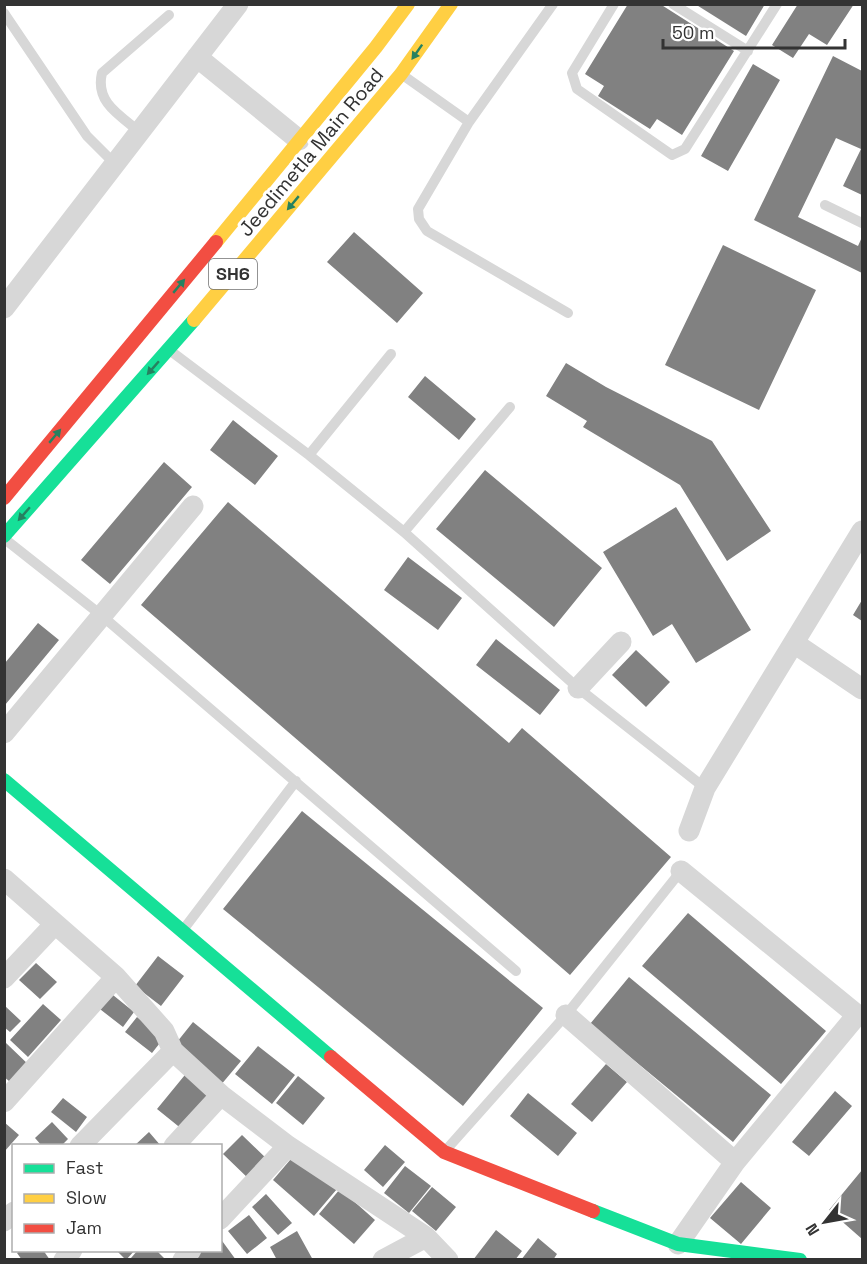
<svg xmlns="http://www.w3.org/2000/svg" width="867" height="1264" viewBox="0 0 867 1264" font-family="'Space Grotesk',sans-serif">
<rect width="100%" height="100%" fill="#fff"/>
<path fill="#818181" d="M628,4H660L734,51L682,135L657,119L650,129L598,96L604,86L585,74Z
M695,4H765L746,36Z
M798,4H854L827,45L809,34L793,58L772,45Z
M833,56L862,71V195L843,186L861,149L836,138L798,217L858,246L862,237V273L754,220Z
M753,64L780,80L728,171L701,156Z
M354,232L423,293L397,323L327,262Z
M723,245L816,290L759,410L665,365Z
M566,363L606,387L712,441L771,531L727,561L680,485L583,427L587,421L546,396Z
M425,376L476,419L459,440L408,397Z
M233,420L278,456L255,485L210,450Z
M164,462L192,487L110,584L81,560Z
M485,470L602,568L554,627L436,529Z
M228,502L509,743L522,728L671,857L570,975L141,605Z
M676,507L751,630L696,663L672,624L653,636L603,552Z
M408,557L462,598L438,630L384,590Z
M862,600V621L853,615Z
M38,623L59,640L5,705V663Z
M496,639L560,690L540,715L476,665Z
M636,650L670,682L646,707L612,675Z
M302,811L543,1008L463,1106L223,909Z
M688,913L826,1031L781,1084L642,966Z
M158,956L184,976L161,1006L135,986Z
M36,963L57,982L40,999L19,980Z
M629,977L771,1095L733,1142L590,1024Z
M108,991L134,1012L123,1027L96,1006Z
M43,1004L61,1020L28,1057L10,1040Z
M4,1005L21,1021L10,1032L4,1027Z
M137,1017L163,1039L152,1053L125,1032Z
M193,1022L241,1061L220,1086L173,1047Z
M6,1043L31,1067L14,1085L4,1077Z
M258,1046L295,1075L272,1104L235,1074Z
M606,1064L627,1082L592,1122L571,1104Z
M189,1070L215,1093L183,1130L157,1109Z
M298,1076L325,1098L303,1125L276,1103Z
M835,1091L852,1106L809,1156L792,1142Z
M528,1093L577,1133L558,1156L510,1116Z
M63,1098L87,1117L76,1132L51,1112Z
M4,1122L19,1135L4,1152Z
M52,1122L68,1139L61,1146H42L35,1138Z
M149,1132L161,1146H134Z
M242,1135L269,1161L251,1181L223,1154Z
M385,1145L405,1162L383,1187L364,1170Z
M296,1153L337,1189L314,1216L273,1180Z
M405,1166L431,1186L409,1213L384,1193Z
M862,1170V1239L829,1210Z
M741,1182L771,1208L741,1244L710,1218Z
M432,1187L456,1207L436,1231L412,1211Z
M340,1189L375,1220L354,1244L319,1214Z
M266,1194L292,1223L278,1235L252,1207Z
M249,1215L267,1238L247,1254L228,1231Z
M496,1230L522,1251L515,1260H473Z
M297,1231L313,1260H277L270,1247Z
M220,1238L236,1260H198L195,1255L201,1250H220Z
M538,1238L557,1254L553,1260H521Z
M20,1250H43L50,1260H22L17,1253Z
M116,1250H135L126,1260Z
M138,1250H156L166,1260H132L131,1258Z"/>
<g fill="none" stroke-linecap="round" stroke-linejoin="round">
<path stroke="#d7d7d7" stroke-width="10" d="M614,4L572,73L577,89L672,155L685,149L777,4
M673,4L748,51
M4,13L87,136L115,164
M404,76L469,122L553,4
M469,122L418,209L419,219L427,231L568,313
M140,132C119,115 95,102 102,73L169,15
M825,205L862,223
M172,352L309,455L404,532L578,688L705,788
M309,455L391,354
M404,532L510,407
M6,540L101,615L516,971
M183,930L296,781
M446,1150L566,1015L681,871"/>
<path stroke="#d7d7d7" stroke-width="21" d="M197,57L299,140
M4,308L238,4
M794,643L862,689
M578,688L621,642
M4,733L193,506
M689,831L705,788L862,531
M4,879L116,977L164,1031L173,1051L221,1095L288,1146L426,1237L448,1260
M4,978L55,924
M566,1015L735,1162
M4,1102L116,977
M80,1146L173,1051
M174,1146L221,1095
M220,1219L288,1146
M4,1221L14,1212
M678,1244L735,1162L857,1015L681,871
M64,1260L72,1250
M183,1260L191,1250
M383,1260L426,1237"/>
<path stroke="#16e098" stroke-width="14" d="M4,536L194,320
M4,780L331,1057
M593,1211L678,1244L800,1260"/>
<path stroke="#ffcf43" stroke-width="14" d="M216,242L376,47L408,4
M194,320L401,74L451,4"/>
<path stroke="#f24e42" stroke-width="14" d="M4,498L216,242
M331,1057L444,1152L593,1211"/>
</g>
<defs><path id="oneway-solid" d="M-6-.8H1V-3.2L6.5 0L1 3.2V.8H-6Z" transform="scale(1.5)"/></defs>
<g fill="#268160">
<use href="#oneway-solid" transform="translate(417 52) rotate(125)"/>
<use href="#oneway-solid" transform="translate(293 203) rotate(130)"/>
<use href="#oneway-solid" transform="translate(179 286) rotate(-50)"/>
<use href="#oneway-solid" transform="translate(153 368) rotate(131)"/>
<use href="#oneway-solid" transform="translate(55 436) rotate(-50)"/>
<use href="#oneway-solid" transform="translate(24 514) rotate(131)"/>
</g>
<g text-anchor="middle" stroke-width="6" stroke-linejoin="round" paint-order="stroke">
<rect fill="#fff" stroke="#707070" stroke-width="1.5" x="209" y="259" width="48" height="30" rx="4.5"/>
<g font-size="18" font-weight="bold" fill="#333">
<text x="233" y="280">SH6</text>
</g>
<g font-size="20" fill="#333" stroke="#fff">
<text transform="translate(311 152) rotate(-50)" y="7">Jeedimetla Main Road</text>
</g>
</g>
<rect width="867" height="1264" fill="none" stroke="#333333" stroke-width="12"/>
<rect x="12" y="1144" width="210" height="108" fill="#ffffff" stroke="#adadad" stroke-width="1.5"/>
<rect x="24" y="1164" width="30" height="9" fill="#16e098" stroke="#adadad" stroke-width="1.5"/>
<text x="66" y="1174" font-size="18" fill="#333333">Fast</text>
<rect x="24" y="1194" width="30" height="9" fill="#ffcf43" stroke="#adadad" stroke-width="1.5"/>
<text x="66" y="1204" font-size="18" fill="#333333">Slow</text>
<rect x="24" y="1224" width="30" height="9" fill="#f24e42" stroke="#adadad" stroke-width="1.5"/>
<text x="66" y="1234" font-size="18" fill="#333333">Jam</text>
<g transform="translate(825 1222) rotate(239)" stroke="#ffffff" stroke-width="4.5" paint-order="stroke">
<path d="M0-4.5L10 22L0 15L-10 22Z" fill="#333333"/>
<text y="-9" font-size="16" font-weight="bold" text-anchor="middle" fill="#333333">N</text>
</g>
<path d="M663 39v9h182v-9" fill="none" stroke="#333333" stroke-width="3"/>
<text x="672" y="39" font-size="18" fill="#333333" stroke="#ffffff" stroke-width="4.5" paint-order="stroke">50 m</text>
</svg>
